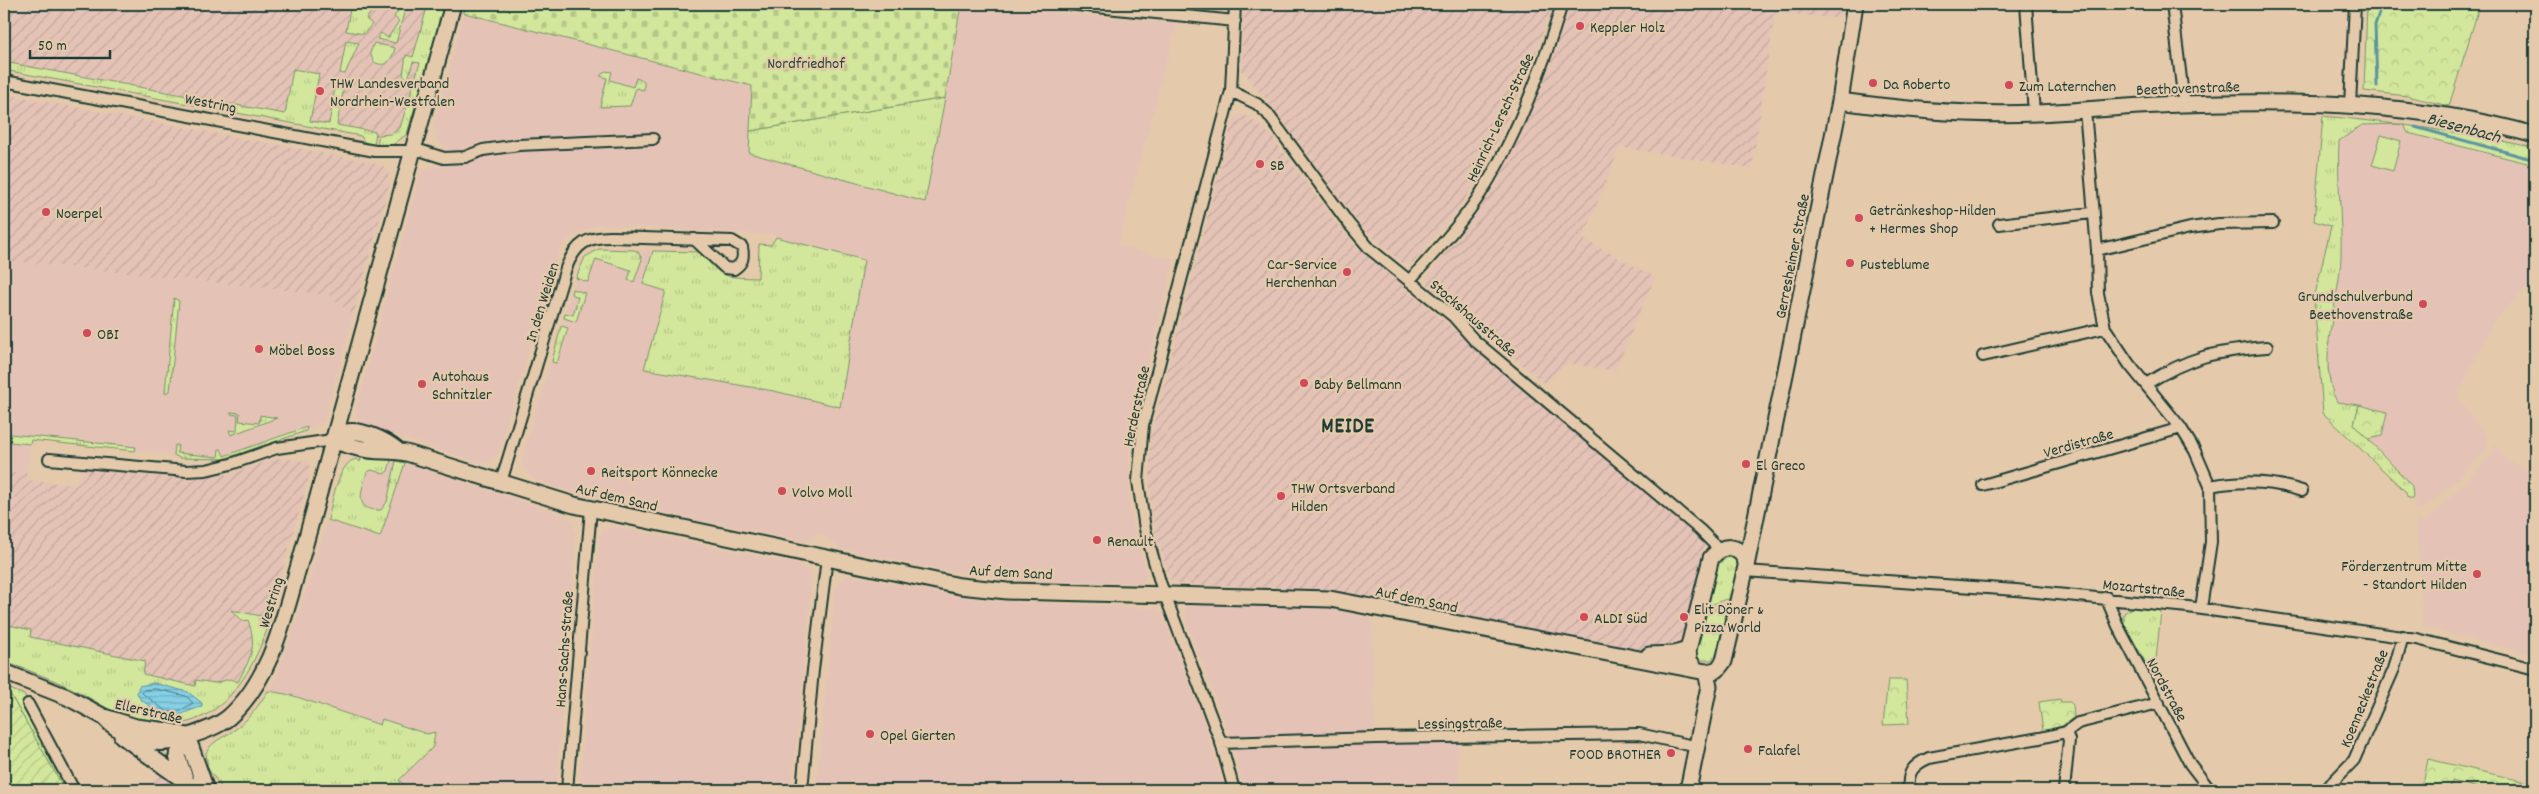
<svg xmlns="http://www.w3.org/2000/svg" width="2539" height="794" viewBox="0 0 2539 794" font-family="Dekko,sans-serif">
<defs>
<pattern id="industrial-furrows" width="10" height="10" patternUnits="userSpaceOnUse" patternTransform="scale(1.25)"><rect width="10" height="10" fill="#e4c3b6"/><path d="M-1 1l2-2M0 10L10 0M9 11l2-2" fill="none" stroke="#c3a89d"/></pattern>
<pattern id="grass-tufts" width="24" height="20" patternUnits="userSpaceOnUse" patternTransform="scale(1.25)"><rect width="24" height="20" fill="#d2e79c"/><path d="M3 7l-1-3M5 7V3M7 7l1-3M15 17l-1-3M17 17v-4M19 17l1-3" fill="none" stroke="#b4c787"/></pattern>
<pattern id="forest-crowns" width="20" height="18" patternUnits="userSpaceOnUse" patternTransform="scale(1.25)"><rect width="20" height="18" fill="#d2e79c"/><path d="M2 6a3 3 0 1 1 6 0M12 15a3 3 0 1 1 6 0" fill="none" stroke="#b4c787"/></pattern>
<pattern id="cemetery-stones" width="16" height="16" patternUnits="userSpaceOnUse" patternTransform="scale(1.25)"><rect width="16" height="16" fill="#d2e79c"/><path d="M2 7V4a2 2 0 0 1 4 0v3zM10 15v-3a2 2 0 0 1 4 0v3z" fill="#b4c787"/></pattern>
<pattern id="garden-furrows" width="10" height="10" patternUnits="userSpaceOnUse" patternTransform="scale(1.25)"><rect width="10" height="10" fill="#d2e79c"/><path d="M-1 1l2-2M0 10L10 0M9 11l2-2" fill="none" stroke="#b4c787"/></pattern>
<pattern id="water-rules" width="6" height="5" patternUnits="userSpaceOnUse" patternTransform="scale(1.25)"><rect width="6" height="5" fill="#86d0e7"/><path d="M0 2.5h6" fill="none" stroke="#6daabc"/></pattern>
</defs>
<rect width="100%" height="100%" fill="#e4caab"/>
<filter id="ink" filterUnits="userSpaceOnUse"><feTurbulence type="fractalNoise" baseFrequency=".02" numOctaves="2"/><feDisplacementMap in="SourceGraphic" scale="10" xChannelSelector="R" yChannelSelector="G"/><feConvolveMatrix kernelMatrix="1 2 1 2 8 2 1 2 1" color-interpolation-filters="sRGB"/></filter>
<g filter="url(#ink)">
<path fill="#e4c3b6" d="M961,4L1177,23L1118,245L1175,260L1136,410L1129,452L1130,508L1134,530L1147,573L1145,580L1142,583L1014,580L945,571L841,549L820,533L815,538L806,542L580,495L536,481L529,475L523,466V454L572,289L580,264L585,257L599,249L700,252L718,273L727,277L758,278L759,244L771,245L776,235L597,225L569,239L560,249L498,455L492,462L483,464L381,431L362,423L358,418L356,408L421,169L458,163L489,153L513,150L653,143V132L496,140L455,151L442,145L436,137L434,124L464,13L752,86L751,131L945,98Z
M2404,124L2408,133L2535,165V279L2494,321L2457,398L2486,435L2487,449L2426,508L2415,509L2412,486L2368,439L2382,436L2359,405L2337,402L2327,376L2328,355L2341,267L2339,141L2362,125Z
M4,260L329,295L353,316L325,421L306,431L223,459L180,458L160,453L31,440L27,474L4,472Z
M2495,445L2505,459L2535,473V655L2423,627L2416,520L2423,521L2430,518L2490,456Z
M374,458L402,462L568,516L573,521L576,533L556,790H224L214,778L274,681L296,622L343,467L352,459Z
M613,526L796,564L810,570L812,581L792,790H579L599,536L603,530Z
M849,575L950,595L995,601L1157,608L1162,613L1202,716L1225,790H816L835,588L839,581Z
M1189,604L1324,608L1372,618L1375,735L1231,740L1184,616L1185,606Z
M1458,740L1459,790H1244L1233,746Z"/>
<path fill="url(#industrial-furrows)" d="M4,4H437L400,128L384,136L374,135L367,137L4,70Z
M1244,4H1553L1530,69L1487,164L1460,207L1413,263L1403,264L1361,226L1268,101L1251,83L1245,71H1241Z
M1571,4H1842L1841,19L1775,12L1752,169L1620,147L1583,239L1655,277L1615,371L1567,363L1544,383L1429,286L1426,279L1481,207L1501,175L1542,87Z
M4,94L381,164L388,171L390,182L353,316L329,295L4,260Z
M1241,114L1249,117L1271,135L1337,224L1357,247L1703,542L1704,546L1703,560L1688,623L1678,644L1668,648L1637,650L1323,589L1179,584L1170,579L1156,536L1150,502V437L1233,119Z
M277,458L306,461L309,463L310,473L262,644L239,685L220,706L199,718L168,724L4,662V472L27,474V480L76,485L81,469L186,479L228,474Z
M159,773L182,790H145Z"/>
<path fill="url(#grass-tufts)" stroke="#789268" d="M351,4H377L366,19L372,24L364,34L346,31Z
M403,4L406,5L396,43L377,39L381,33L388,38L399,21L394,17Z
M428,4H445L407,134L391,146L377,145L379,135L392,134L400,128L420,63L413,62L408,79L403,75L406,55L413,57Z
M346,41L359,43L345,74L340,73Z
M374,43L395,48C392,59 387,69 374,62L370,53Z
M4,62L285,114L293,69L319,74L310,121L329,124L336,81L345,80L337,125L376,132L374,145L365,143L361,136L4,70Z
M605,71L612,72L610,80L633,87L636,78L644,81V90L636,88L630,106L600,107L607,78L600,76Z
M945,98L925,202L749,153L750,131Z
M2323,116C2395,123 2465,132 2535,148V165L2408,133L2404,124L2362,125L2339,141C2337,180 2342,217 2341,256C2340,301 2315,360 2337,402L2359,405L2354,424L2412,486L2413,498H2408L2405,491L2323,413L2314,299L2331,226L2314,221Z
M776,237L864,260L840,407L774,391L644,369L666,291L643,284L653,251L700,252C723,279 723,277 758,278L759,244L771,245Z
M599,249L634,250L638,252L642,259L634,282L628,280L631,270L596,259L588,282L576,278L585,257Z
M572,289L585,293L576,322L564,318L565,313L573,315L578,297L571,294Z
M174,298L179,301L170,391L165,393Z
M561,326L568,328L557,363L552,362Z
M231,412L240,413L239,421L259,423L260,415L277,418L231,435L229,430L237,431L238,415L231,414Z
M307,427L306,431L223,459L180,458L174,455L175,445H178L177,453L218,457L219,449H221L224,456Z
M10,434L136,447L135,451L31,440L30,444L10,442Z
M361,458L391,460L388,471L384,474L372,470L367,472C362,490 352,511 381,510L387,502L396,461L405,463L380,537L328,520C332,504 338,461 357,459L360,462Z
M1728,557L1736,560L1739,567L1732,599C1721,598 1715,606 1706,605L1717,565Z
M1730,605L1720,651L1711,660H1698L1695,651L1704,612C1715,613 1720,604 1730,605Z
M2133,607L2161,611L2154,678L2124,623V613Z
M231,610L271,618C248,689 205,749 122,715C104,708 88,696 71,688C49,678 27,669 4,662V624L31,630L30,637L145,661L143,674L195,686L196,680L215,683L230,679L238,682C250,658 258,648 248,620L243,621Z
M4,687L25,695L27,704L71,790H65L10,694L4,692Z
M268,691L291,695L380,725L382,719L427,734L435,732L433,747L399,780L409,790H224L208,769L206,753C213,739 226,737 237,728C250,718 259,705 268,691Z"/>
<path fill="url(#forest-crowns)" stroke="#789268" d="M2367,4H2480L2449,106L2407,96L2364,91Z
M2359,405L2387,412L2382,436L2368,439L2354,424Z
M1888,680H1906L1909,724L1883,725Z
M2060,699L2061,702H2070L2073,705L2074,717L2062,726L2043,731L2039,702Z
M2428,759L2535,784V790H2486L2452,781L2449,790H2413L2424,780Z"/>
<path fill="url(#cemetery-stones)" stroke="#789268" d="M466,4H961L945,98L750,131L752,86L464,13Z"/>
<path fill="url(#garden-furrows)" stroke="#789268" d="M4,692L10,694L65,790H4Z"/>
<path fill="#d2e79c" stroke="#789268" d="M2381,135L2401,141L2393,171L2372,165Z"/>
<path fill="url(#water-rules)" stroke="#5d959f" d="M154,683L188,692L202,703V707C190,709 179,718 165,717L140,699L137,693L139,686Z"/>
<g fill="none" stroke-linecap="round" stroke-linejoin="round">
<path stroke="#48787c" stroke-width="1" d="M156,689L186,696L193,703L180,711L167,712L142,693L144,690Z"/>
<path stroke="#5d959f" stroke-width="3" d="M2377,86L2375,25L2382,4
M2415,127L2535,160"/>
<defs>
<path id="street" d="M1067,4L1235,21
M2026,4L2034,113
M2172,4L2184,104
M4,81L375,151H422L444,158L465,157L483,150L519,145L653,139
M1231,91L1257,104L1267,113L1349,224L1370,249L1453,316L1474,340L1700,530L1719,549
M2350,105L2355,4
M2085,110L2097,250L2098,293L2105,328L2129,364L2181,428L2195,451L2210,486L2211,542L2201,608
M1999,224L2092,213
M2097,250L2190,228L2219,224L2273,223
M1409,281C1432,255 1458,228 1477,199C1514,143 1543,68 1562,4
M1983,356L2105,328
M2146,384C2189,357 2216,351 2267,347
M49,459L186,471L206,470L231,464L277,448L332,440
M501,482L566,268C576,243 588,236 614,237L732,241L742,247C744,258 743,263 734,269L725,268L694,239
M1983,485L2181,428
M2210,486C2242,480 2272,481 2302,491
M1745,571L2016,590L2188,607L2417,639L2535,669
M2106,597L2118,626L2190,764L2210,790
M28,704L74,790
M1221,743L1376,738L1639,734L1698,747
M567,790L591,509
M802,790L813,670L827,558
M1234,790L1221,743L1160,582L1145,529L1138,481L1143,425L1231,91L1235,4
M1909,790C1907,772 1913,765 1929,758L2040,738L2066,732L2078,723L2159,703
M2064,790L2069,740L2066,732
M2325,790L2354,760L2394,669L2403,636"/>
<path id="secondary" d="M1840,101C1904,110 1970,116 2036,113C2085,111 2134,105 2183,104C2302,100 2419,103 2535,135
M332,440C349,446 365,451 383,451C393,451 400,451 410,454L574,505L960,586L1007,591L1330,599L1706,672L1717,670L1724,661L1745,571L1791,345L1840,101L1855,4
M332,440C336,438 341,433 346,432C362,429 385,440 397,450
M1649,655L1674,654L1688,650
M1696,670L1689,660L1688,650L1711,558C1723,544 1738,543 1746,562
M4,672L67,697L104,717L136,727L168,731L187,736
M104,717C119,735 155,748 177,740C194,734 215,729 229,717C274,677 285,610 302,555L453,4
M122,736L197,790
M187,736L206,790
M186,781L177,756L187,736
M1688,790L1709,686L1706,672"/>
</defs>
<use href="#street" stroke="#1f3d34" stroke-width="14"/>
<use href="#secondary" stroke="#1f3d34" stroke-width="19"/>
<use href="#street" stroke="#e4caab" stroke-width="10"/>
<use href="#secondary" stroke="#e4caab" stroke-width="15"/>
</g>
</g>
<g fill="#d1495b" stroke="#e4caab" stroke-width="2">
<circle cx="1580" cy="26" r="5"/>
<circle cx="1873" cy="83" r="5"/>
<circle cx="2009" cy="85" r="5"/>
<circle cx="320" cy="91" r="5"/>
<circle cx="1260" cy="164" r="5"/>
<circle cx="46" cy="212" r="5"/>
<circle cx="1859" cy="218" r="5"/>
<circle cx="1850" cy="263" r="5"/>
<circle cx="1347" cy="272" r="5"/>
<circle cx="2423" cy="304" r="5"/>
<circle cx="87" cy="333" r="5"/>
<circle cx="259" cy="349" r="5"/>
<circle cx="1304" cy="383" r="5"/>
<circle cx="422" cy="384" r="5"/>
<circle cx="1746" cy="464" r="5"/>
<circle cx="591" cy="471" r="5"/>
<circle cx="782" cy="491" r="5"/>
<circle cx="1281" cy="496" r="5"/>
<circle cx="1097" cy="540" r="5"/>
<circle cx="2477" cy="574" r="5"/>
<circle cx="1584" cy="617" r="5"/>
<circle cx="1684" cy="617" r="5"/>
<circle cx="870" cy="734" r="5"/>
<circle cx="1748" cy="749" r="5"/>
<circle cx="1671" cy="753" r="5"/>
</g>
<g text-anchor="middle" stroke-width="4.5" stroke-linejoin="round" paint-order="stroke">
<g font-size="16" fill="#1f3d34" stroke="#e4caab" text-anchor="start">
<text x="1590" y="32">Keppler Holz</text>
<text x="330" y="88">THW Landesverband<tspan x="330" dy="18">Nordrhein-Westfalen</tspan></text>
<text x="1883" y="89">Da Roberto</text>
<text x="2019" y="91">Zum Laternchen</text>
<text x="1270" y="170">SB</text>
<text x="1869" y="215">Getränkeshop-Hilden<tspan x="1869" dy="18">+ Hermes Shop</tspan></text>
<text x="56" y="218">Noerpel</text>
<text x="1337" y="269" text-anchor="end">Car-Service<tspan x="1337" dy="18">Herchenhan</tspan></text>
<text x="1860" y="269">Pusteblume</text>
<text x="2413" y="301" text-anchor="end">Grundschulverbund<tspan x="2413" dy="18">Beethovenstraße</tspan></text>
<text x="97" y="339">OBI</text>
<text x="269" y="355">Möbel Boss</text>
<text x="432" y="381">Autohaus<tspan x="432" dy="18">Schnitzler</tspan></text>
<text x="1314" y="389">Baby Bellmann</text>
<text x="1756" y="470">El Greco</text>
<text x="601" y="477">Reitsport Könnecke</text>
<text x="1291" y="493">THW Ortsverband<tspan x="1291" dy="18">Hilden</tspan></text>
<text x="792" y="497">Volvo Moll</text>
<text x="1107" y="546">Renault</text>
<text x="2467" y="571" text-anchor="end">Förderzentrum Mitte<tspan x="2467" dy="18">- Standort Hilden</tspan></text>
<text x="1694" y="614">Elit Döner &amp;<tspan x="1694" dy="18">Pizza World</tspan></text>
<text x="1594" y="623">ALDI Süd</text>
<text x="880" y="740">Opel Gierten</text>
<text x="1758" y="755">Falafel</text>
<text x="1661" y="759" text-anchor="end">FOOD BROTHER</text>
</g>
<g font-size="16" fill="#284639" stroke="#e4caab">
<text x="806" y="68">Nordfriedhof</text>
</g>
<g font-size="16" fill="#1f3d34" stroke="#e4caab">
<text transform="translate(2188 87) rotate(-2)" y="6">Beethovenstraße</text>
<text transform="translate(211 102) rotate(11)" y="6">Westring</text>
<text transform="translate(1499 117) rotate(-65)" y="6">Heinrich-Lersch-Straße</text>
<text transform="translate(1791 256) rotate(-79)" y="6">Gerresheimer Straße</text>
<text transform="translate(541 302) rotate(-73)" y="6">In den Weiden</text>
<text transform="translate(1474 317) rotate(41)" y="6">Stockshausstraße</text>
<text transform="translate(1135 406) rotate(-78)" y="6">Herderstraße</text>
<text transform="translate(2078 442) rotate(-16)" y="6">Verdistraße</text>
<text transform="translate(617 496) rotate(13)" y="6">Auf dem Sand</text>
<text transform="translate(1011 571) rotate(3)" y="6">Auf dem Sand</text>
<text transform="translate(2144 587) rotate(6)" y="6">Mozartstraße</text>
<text transform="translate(1417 598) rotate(12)" y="6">Auf dem Sand</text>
<text transform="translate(270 602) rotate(-73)" y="6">Westring</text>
<text transform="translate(563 649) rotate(-86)" y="6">Hans-Sachs-Straße</text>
<text transform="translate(2168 689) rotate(62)" y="6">Nordstraße</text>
<text transform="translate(2363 698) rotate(-68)" y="6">Koenneckestraße</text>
<text transform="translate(149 710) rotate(13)" y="6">Ellerstraße</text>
<text transform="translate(1460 722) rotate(-1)" y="6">Lessingstraße</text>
</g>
<g font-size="18" font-style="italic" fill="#24443d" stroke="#e4caab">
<text transform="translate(2464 127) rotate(15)" y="6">Biesenbach</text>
</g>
<g font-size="21" font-weight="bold" letter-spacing="1" fill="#1f3d34" stroke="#e4caab">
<text x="1348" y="432">MEIDE</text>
</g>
</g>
<rect width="2539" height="794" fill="none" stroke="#e4caab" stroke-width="20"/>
<rect x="10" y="10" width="2519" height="774" fill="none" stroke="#1f3d34" stroke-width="2" filter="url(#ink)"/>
<path d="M30 50v8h80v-8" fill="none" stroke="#1f3d34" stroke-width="2.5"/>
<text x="38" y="50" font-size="15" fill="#1f3d34" stroke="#e4caab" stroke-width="4" paint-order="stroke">50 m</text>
</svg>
